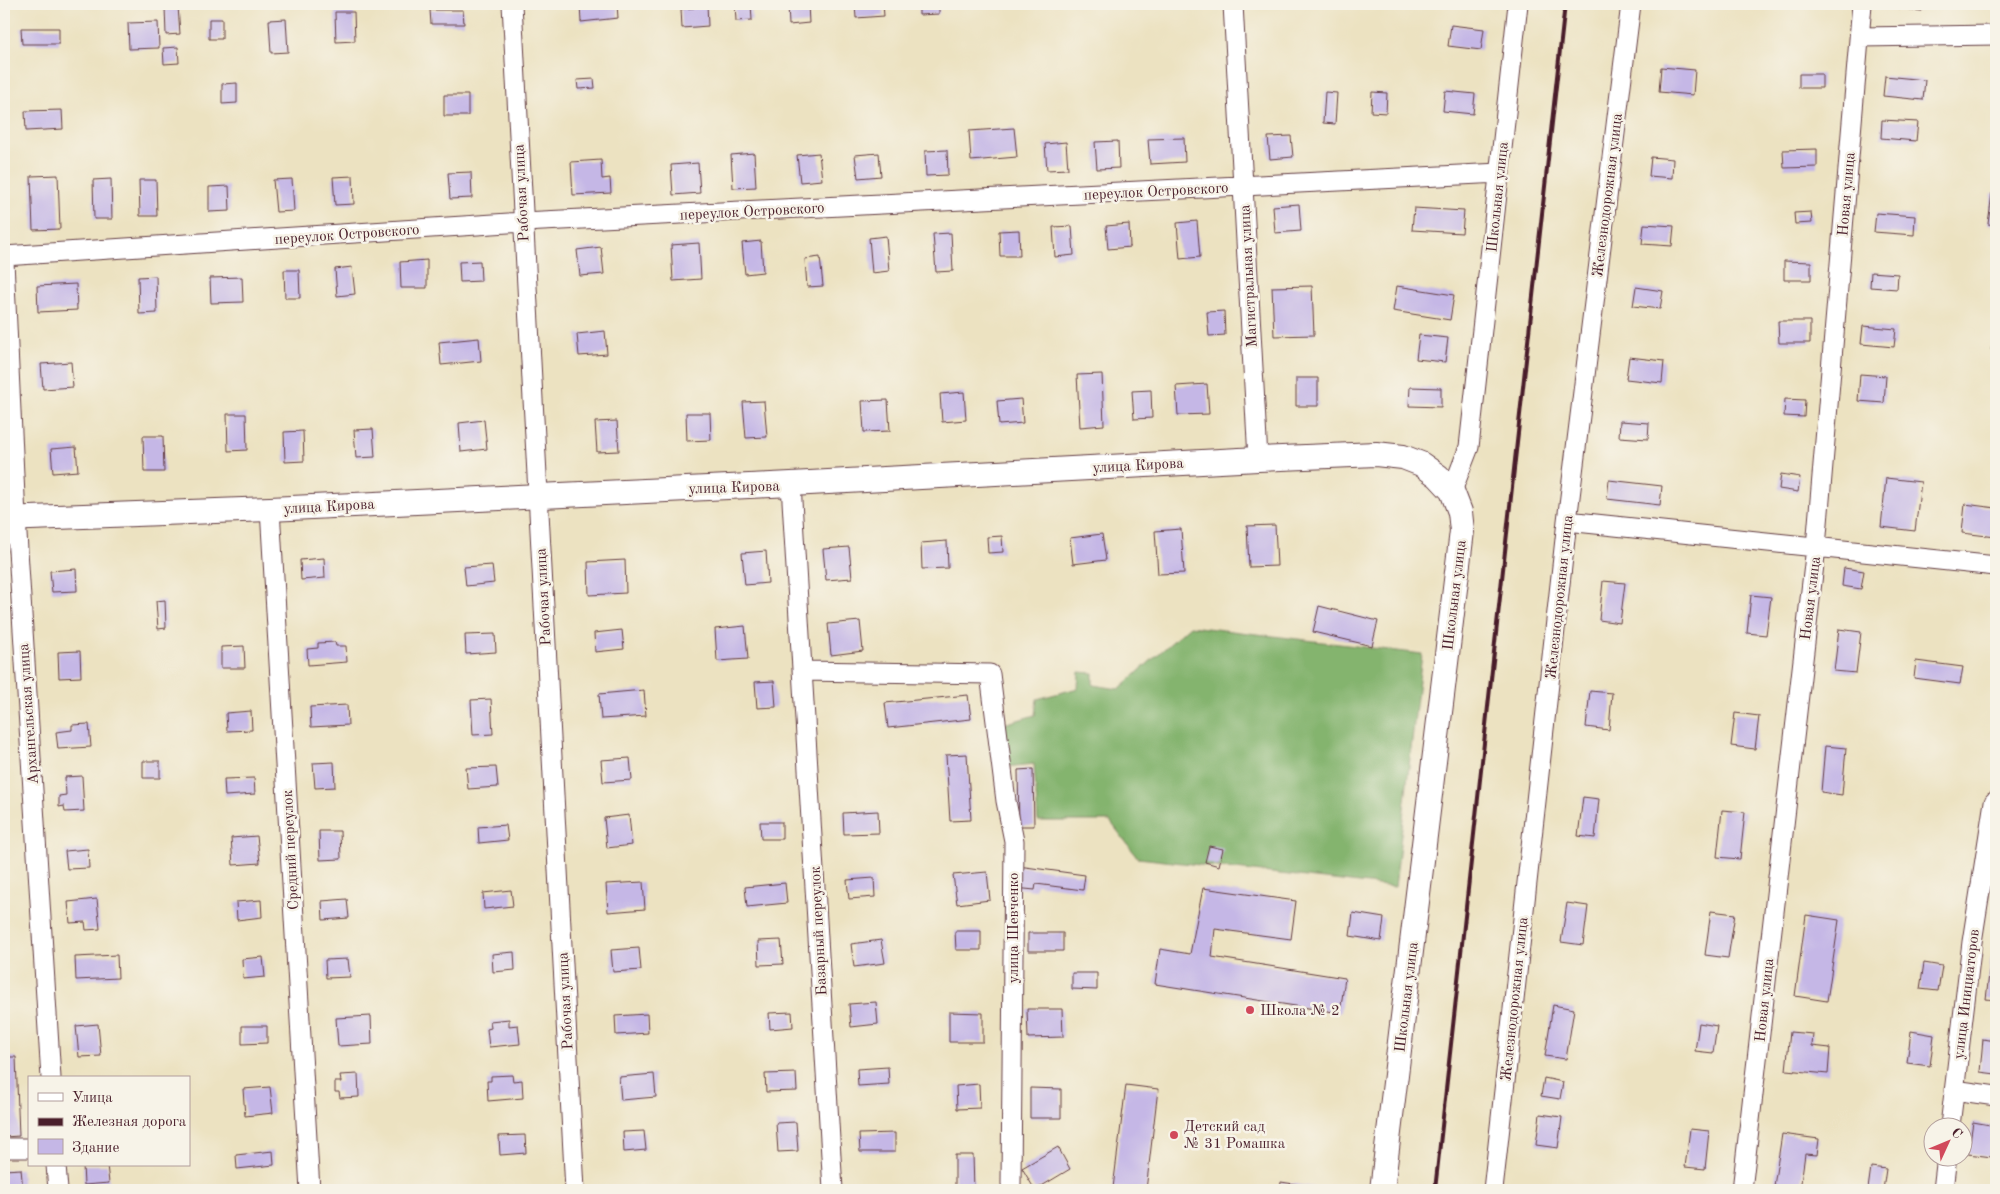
<svg xmlns="http://www.w3.org/2000/svg" width="2000" height="1194" viewBox="0 0 2000 1194" font-family="'Old Standard TT',serif">
<rect width="100%" height="100%" fill="#f7f3e8"/>
<filter id="ink" filterUnits="userSpaceOnUse"><feTurbulence type="fractalNoise" baseFrequency=".02" numOctaves="2"/><feDisplacementMap in="SourceGraphic" scale="10" xChannelSelector="R" yChannelSelector="G"/><feConvolveMatrix kernelMatrix="1 2 1 2 8 2 1 2 1" color-interpolation-filters="sRGB"/></filter>
<filter id="wash" filterUnits="userSpaceOnUse"><feTurbulence type="fractalNoise" baseFrequency=".0096" numOctaves="4" result="noise"/><feDisplacementMap in="SourceGraphic" scale="20" xChannelSelector="R" yChannelSelector="G"/><feGaussianBlur stdDeviation="1.12" result="paint"/><feColorMatrix in="noise" values="0 0 0 0 0 0 0 0 0 0 0 0 0 0 0 0 0 1.4 0 .05"/><feComposite in="paint" operator="in"/></filter>
<g filter="url(#wash)">
<rect width="100%" height="100%" fill="#ece2c1"/>
<path fill="#84b46e" stroke="#676a4c" d="M1190,626L1422,654L1395,887L1138,858L1110,821H1038L1034,764L1006,767L1004,724L1035,715L1037,699L1078,688L1079,672L1093,673V685L1119,689Z"/>
<g id="blocks">
<path fill="#c5b7e6" d="M580,4H617L618,18L581,22Z
M694,4H707L708,26L682,28L681,9L694,8Z
M735,4H751L752,20L736,21Z
M788,4H808L809,23L789,25Z
M855,4H883L884,16L856,18Z
M919,4H939V14L919,15Z
M980,4H998V7H981Z
M1893,4H1923L1922,11L1893,8Z
M178,6L180,34L166,35L165,7Z
M430,10H463L464,24H431Z
M335,12H354L355,41L336,42Z
M209,19H222V39H209Z
M286,19L288,52L271,53L269,20Z
M158,22L159,48L129,49L128,23Z
M1451,25L1484,29L1481,50L1448,46Z
M21,28H59V44H22Z
M178,47L179,63L164,64L163,48Z
M1661,67L1695,70L1693,95L1659,92Z
M1799,74H1822V88H1799Z
M1885,76L1925,80L1923,100L1883,96Z
M594,79L595,88L578,89L577,80Z
M237,83V103L222,104V84Z
M1445,91L1475,94L1473,114L1443,111Z
M1325,92L1337,93L1335,124L1323,123Z
M1372,92L1387,93L1386,113L1371,112Z
M444,95H468V116H444Z
M62,110L63,129L26,131L25,111Z
M1882,120L1918,122L1916,141L1881,138Z
M1014,128L1017,157L971,161L969,131Z
M1291,136L1293,157L1270,159L1268,137Z
M1184,138L1185,162L1150,164L1148,139Z
M1118,141L1119,168L1097,169L1095,142Z
M1066,142L1068,169L1047,170L1045,144Z
M1817,149V167L1784,168L1783,150Z
M947,150L948,175L926,176L925,151Z
M754,153L756,187L733,188L731,155Z
M819,153L822,180L800,182L797,155Z
M879,153L881,176L858,178L855,155Z
M1651,157L1673,159L1672,178L1649,176Z
M601,160L602,179L610,178L611,193L573,195L571,162Z
M698,163L700,193L673,195L671,165Z
M471,172L472,198L450,199L448,173Z
M58,175L60,229L33,230L31,176Z
M353,176L354,204L335,205L333,177Z
M111,179L112,219H94L93,180Z
M292,179L294,211L276,212L273,180Z
M139,180H156L157,216H140Z
M229,186L230,211L209,212V187Z
M1992,193L1996,194V225L1988,224Z
M1299,204L1301,231L1275,233L1273,206Z
M1414,208L1464,211L1462,233L1412,230Z
M1811,212L1812,223L1795,224L1794,213Z
M1876,213L1915,216L1914,235L1874,232Z
M1197,221L1200,257L1180,259L1177,223Z
M1129,224L1130,247L1108,249L1106,226Z
M1644,224L1674,226L1672,246L1642,244Z
M1072,226L1074,255L1055,257L1053,227Z
M1019,230L1020,256H1000L999,231Z
M951,233L953,271L936,272L933,234Z
M886,236L889,271L872,273L869,238Z
M761,241L763,272L745,274L742,243Z
M699,243L701,279L673,281L671,245Z
M601,247L604,274L580,276L577,250Z
M820,257L823,286L807,287L805,259Z
M427,260V288H401L400,262Z
M480,261L481,281L460,282L459,262Z
M1784,261L1811,262V280H1784Z
M352,267L355,294L337,296L335,269Z
M284,270H299L300,298H285Z
M1871,272L1898,274L1897,289L1870,287Z
M156,276L157,313L139,314L138,277Z
M242,277L243,302L211,303L210,278Z
M76,284L77,310L38,312L37,286Z
M1312,286L1314,335L1274,336L1272,287Z
M1397,286L1454,295L1450,320L1393,311Z
M1636,287L1663,291L1660,309L1633,306Z
M1224,311L1225,335L1209,336L1207,312Z
M1778,321H1810V343H1779Z
M1995,325H1996V351L1991,350Z
M1863,326L1896,329L1894,347L1861,344Z
M605,331L607,354L579,356L577,334Z
M1419,335L1448,338L1445,362L1416,359Z
M479,338L481,361L441,365L439,342Z
M1629,357L1664,361L1662,383L1626,379Z
M71,362L73,387L43,389L41,364Z
M1102,374L1104,425L1080,427L1077,375Z
M1860,374L1886,376L1884,403L1858,401Z
M1296,378H1318V406H1296Z
M1207,384L1209,414L1178,415L1176,386Z
M1410,387L1441,388V407L1409,406Z
M1151,390L1152,418L1134,419L1132,391Z
M964,392L966,420L942,422L940,394Z
M1021,399L1023,423L999,425L997,401Z
M1785,399L1805,400L1804,417L1784,416Z
M888,400L890,431L864,432L862,401Z
M764,401L767,437L746,438L743,402Z
M686,413H710L711,440L687,441Z
M227,414H246L247,450L228,451Z
M484,420L487,449L461,452L459,423Z
M617,421L619,451L597,452L595,422Z
M1620,421L1649,423L1648,439L1619,437Z
M373,429L375,457L356,458L354,430Z
M303,431L304,461L285,462L284,432Z
M143,436H163L164,472H144Z
M76,447L78,471L53,473L51,449Z
M1781,474L1800,477L1798,492L1779,489Z
M1886,478L1921,482L1915,531L1881,527Z
M1609,480L1662,486L1660,505L1607,499Z
M1965,504L1996,508V537L1962,533Z
M1275,525L1277,566L1249,567L1247,526Z
M1181,529L1184,573L1158,574L1155,531Z
M1102,534L1106,560L1073,564L1070,538Z
M1002,536L1003,552L988,553L987,537Z
M947,541L948,568L922,569L921,543Z
M849,547L852,578L826,580L823,549Z
M766,551L768,583L745,585L742,553Z
M324,558L325,578L301,580L300,560Z
M625,560L626,593L589,595L588,562Z
M492,565L494,583L466,586L464,567Z
M1844,568L1864,571L1861,589L1842,586Z
M76,569L77,591L52,592L50,571Z
M1603,581L1625,583L1620,623L1599,620Z
M1751,595L1771,597L1766,635L1747,633Z
M165,600L166,628L158,629L156,601Z
M1319,606L1378,621L1372,646L1313,632Z
M860,621L863,651L831,655L828,624Z
M745,626L748,659L717,661L715,629Z
M1839,629L1861,632L1856,673L1834,671Z
M622,630L624,649L595,652L594,633Z
M495,634L496,652L466,654L465,635Z
M335,642L336,646H346L347,662L308,665L307,649L318,648V643Z
M244,646L245,668H221V647Z
M80,651L81,677L59,678L58,652Z
M1916,661L1963,667L1960,684L1914,678Z
M774,681L776,707L757,708L755,682Z
M644,690L646,716L601,719L599,694Z
M1590,691L1612,693L1609,730L1586,727Z
M968,695L971,719L888,728L885,703Z
M491,699L493,734L473,735L471,700Z
M347,705L348,725L311,727L310,707Z
M251,711L252,730L227,731L226,713Z
M1735,713L1759,716L1755,749L1731,746Z
M89,724L91,747L58,749L56,732L72,730V725Z
M1825,746L1846,748L1842,795L1821,792Z
M967,754L971,820L950,821L946,755Z
M630,758L632,780L603,782L601,760Z
M143,761H160V778H143Z
M334,762L335,787L315,788L313,763Z
M496,767L498,787L468,789L466,768Z
M1033,769L1034,826H1019L1018,770Z
M82,776L84,811L65,812L64,806L59,807V796L66,795L65,777Z
M254,778L255,794L225,796L224,779Z
M1583,797L1599,799L1595,838L1578,836Z
M1722,810L1745,812L1740,859L1717,857Z
M878,811L879,833L844,834L843,813Z
M629,815L632,845L607,848L604,818Z
M760,822H782V839H761Z
M506,825L508,840L479,843L478,827Z
M319,831H340L341,859L320,860Z
M257,836L260,863L233,865L231,838Z
M1209,846L1223,849L1219,866L1205,862Z
M88,849L89,868L67,869L65,851Z
M1018,866L1085,875L1083,890L1036,884L1035,890L1015,888Z
M987,872L990,900L957,904L953,875Z
M874,878L875,897L849,899L847,880Z
M643,882L645,909L608,912L606,884Z
M785,883L787,903L747,907L745,887Z
M1203,888L1296,901L1291,939L1215,929L1212,957L1345,978L1340,1013L1155,984L1160,949L1190,954Z
M511,890L513,906L484,909L483,893Z
M97,899L100,929L86,930L85,922L70,923L68,902Z
M347,899L349,918L323,920L322,901Z
M261,900L262,917L237,920L236,902Z
M1567,903L1588,906L1583,945L1561,942Z
M1711,911L1735,914L1728,958L1705,955Z
M1353,913L1384,918L1381,941L1350,936Z
M1806,915L1839,920L1827,1001L1795,996Z
M955,931H981V950H956Z
M1028,933H1063V951H1028Z
M781,940L783,964L759,965L758,941Z
M881,940L885,963L854,967L851,944Z
M639,948L641,970L613,972L611,950Z
M514,952L515,970L493,972L492,954Z
M117,955L118,978L76,980L75,957Z
M263,957L265,977L243,979L242,959Z
M1991,958L1996,959V1000L1986,999Z
M348,959L350,977L326,978L325,960Z
M1924,963L1942,966L1938,991L1920,989Z
M1072,973H1097V990L1072,989Z
M876,1002L878,1024L851,1027L849,1004Z
M1553,1005L1574,1009L1566,1059L1545,1056Z
M1027,1009H1062L1063,1037L1028,1038Z
M792,1012L793,1027L770,1029L769,1013Z
M949,1012L983,1013V1042H949Z
M647,1014L648,1033L616,1035L615,1016Z
M371,1016L372,1044L338,1046L336,1018Z
M509,1019V1026L518,1025L520,1044L489,1047L487,1029L491,1028L490,1021Z
M1699,1023L1717,1026L1713,1053L1695,1051Z
M98,1024L101,1056L79,1057L76,1026Z
M242,1026H267V1043L242,1044Z
M1911,1031L1934,1035L1930,1066L1907,1063Z
M1790,1032L1813,1034L1812,1046L1830,1048L1828,1074L1786,1070Z
M1983,1039L1996,1041V1074L1980,1072Z
M4,1057H16L19,1136L4,1137Z
M888,1067L889,1084L858,1086L857,1069Z
M796,1073L797,1091L766,1092L765,1074Z
M358,1074L359,1097L340,1098L339,1092H335V1082H341L340,1075Z
M654,1074L656,1097L621,1100L619,1077Z
M512,1075L513,1081L522,1080L523,1098L488,1101L487,1081H491V1076Z
M1544,1078L1563,1082L1560,1099L1541,1096Z
M979,1084L980,1108L957,1109L956,1086Z
M1126,1085L1158,1089L1146,1190L1113,1188Z
M270,1087L273,1113L245,1116L243,1089Z
M1030,1088L1061,1089V1118H1030Z
M1540,1114L1562,1117L1558,1148L1536,1145Z
M796,1122L798,1151L778,1152L776,1123Z
M1973,1122L1996,1126L1992,1157L1968,1154Z
M1690,1129L1709,1131L1705,1169L1685,1167Z
M644,1131L646,1150L624,1152L623,1132Z
M895,1133V1152H860L859,1134Z
M1782,1134L1819,1139L1817,1155L1805,1154L1800,1190L1774,1186Z
M525,1135L526,1153L500,1155L499,1136Z
M1058,1147L1070,1169L1035,1190L1022,1168Z
M273,1151L274,1165L237,1169L236,1155Z
M955,1155H973L974,1190H955Z
M83,1165H107L109,1183L84,1185Z
M1871,1167L1886,1169L1883,1190L1868,1189Z
M21,1169L23,1190H4V1170Z
M1281,1182L1326,1189V1190H1280Z"/>
</g>
</g>
<g filter="url(#ink)">
<use href="#blocks" fill-opacity="0" stroke="#623c42" stroke-width="1"/>
<g fill="none" stroke-linecap="round" stroke-linejoin="round">
<defs>
<path id="minor" d="M512,4L575,1190
M1233,4L1258,459
M1860,37L1996,35
M4,256L523,222L1500,173
M4,261L16,518L51,1078
M791,484L833,1190
M1452,491L1469,447L1518,4
M270,509L310,1190
M1567,521L1996,566
M803,671L990,674L1006,801L1014,841L1011,1184
M1954,1090L1996,1096
M1950,1126L1972,942L1994,802
M4,1150L6,1148H29
M56,1165L58,1190
M1493,1190L1567,521L1631,4
M1742,1190L1816,547L1862,4
M1943,1190L1947,1156"/>
<path id="major" d="M4,519L270,509L791,484L1258,459L1376,454L1403,457L1421,464L1438,476L1452,491L1460,512L1462,531L1382,1190"/>
</defs>
<use href="#minor" stroke="#623c42" stroke-width="21"/>
<use href="#major" stroke="#623c42" stroke-width="26"/>
<use href="#minor" stroke="#fff" stroke-width="19"/>
<use href="#major" stroke="#fff" stroke-width="24"/>
<path stroke="#4a1f2b" stroke-width="4" d="M1435,1190L1565,4"/>
</g>
</g>
<g fill="#d1495b" stroke="#f7f3e8" stroke-width="2">
<circle cx="1250" cy="1010" r="5"/>
<circle cx="1174" cy="1135" r="5"/>
</g>
<g text-anchor="middle" stroke-width="5" stroke-linejoin="round" paint-order="stroke">
<g font-size="15" fill="#4a1f2b" stroke="#f7f3e8">
<text transform="translate(1156 191) rotate(-3)" y="5">переулок Островского</text>
<text transform="translate(521 193) rotate(-93)" y="5">Рабочая улица</text>
<text transform="translate(1846 194) rotate(-85)" y="5">Новая улица</text>
<text transform="translate(1607 195) rotate(-83)" y="5">Железнодорожная улица</text>
<text transform="translate(1497 197) rotate(-84)" y="5">Школьная улица</text>
<text transform="translate(752 211) rotate(-3)" y="5">переулок Островского</text>
<text transform="translate(347 234) rotate(-4)" y="5">переулок Островского</text>
<text transform="translate(1248 276) rotate(-93)" y="5">Магистральная улица</text>
<text transform="translate(1138 465) rotate(-3)" y="5">улица Кирова</text>
<text transform="translate(734 487) rotate(-2)" y="5">улица Кирова</text>
<text transform="translate(329 506) rotate(-3)" y="5">улица Кирова</text>
<text transform="translate(1454 595) rotate(-83)" y="5">Школьная улица</text>
<text transform="translate(543 597) rotate(-93)" y="5">Рабочая улица</text>
<text transform="translate(1559 597) rotate(-84)" y="5">Железнодорожная улица</text>
<text transform="translate(1810 598) rotate(-83)" y="5">Новая улица</text>
<text transform="translate(28 714) rotate(-94)" y="5">Архангельская улица</text>
<text transform="translate(290 850) rotate(-93)" y="5">Средний переулок</text>
<text transform="translate(1013 928) rotate(-90)" y="5">улица Шевченко</text>
<text transform="translate(818 931) rotate(-93)" y="5">Базарный переулок</text>
<text transform="translate(1966 994) rotate(-83)" y="5">улица Инициаторов</text>
<text transform="translate(1406 997) rotate(-83)" y="5">Школьная улица</text>
<text transform="translate(1514 999) rotate(-84)" y="5">Железнодорожная улица</text>
<text transform="translate(1764 1000) rotate(-84)" y="5">Новая улица</text>
<text transform="translate(565 1001) rotate(-93)" y="5">Рабочая улица</text>
</g>
<g font-size="15" fill="#4a1f2b" stroke="#f7f3e8" text-anchor="start">
<text x="1260" y="1015">Школа № 2</text>
<text x="1184" y="1131">Детский сад<tspan x="1184" dy="17">№ 31 Ромашка</tspan></text>
</g>
</g>
<rect width="2000" height="1194" fill="none" stroke="#f7f3e8" stroke-width="20"/>
<rect x="28" y="1076" width="162" height="90" fill="#f7f3e8" stroke="#b29e9c"/>
<rect x="38" y="1093" width="25" height="8" fill="#ffffff" stroke="#b29e9c"/>
<text x="72" y="1102" font-size="15" fill="#4a1f2b">Улица</text>
<rect x="38" y="1118" width="25" height="8" fill="#4a1f2b" stroke="#b29e9c"/>
<text x="72" y="1126" font-size="15" fill="#4a1f2b">Железная дорога</text>
<rect x="38" y="1139" width="25" height="15" fill="#c5b7e6" stroke="#b29e9c"/>
<text x="72" y="1152" font-size="15" fill="#4a1f2b">Здание</text>
<g transform="translate(1948 1142) rotate(46)"><circle r="24" fill="#f7f3e8" stroke="#b29e9c"/>
<path d="M0-4L9 19L0 12L-9 19Z" fill="#d1495b"/>
<text y="-8" font-size="14" font-weight="bold" text-anchor="middle" fill="#4a1f2b">С</text>
</g>
</svg>
